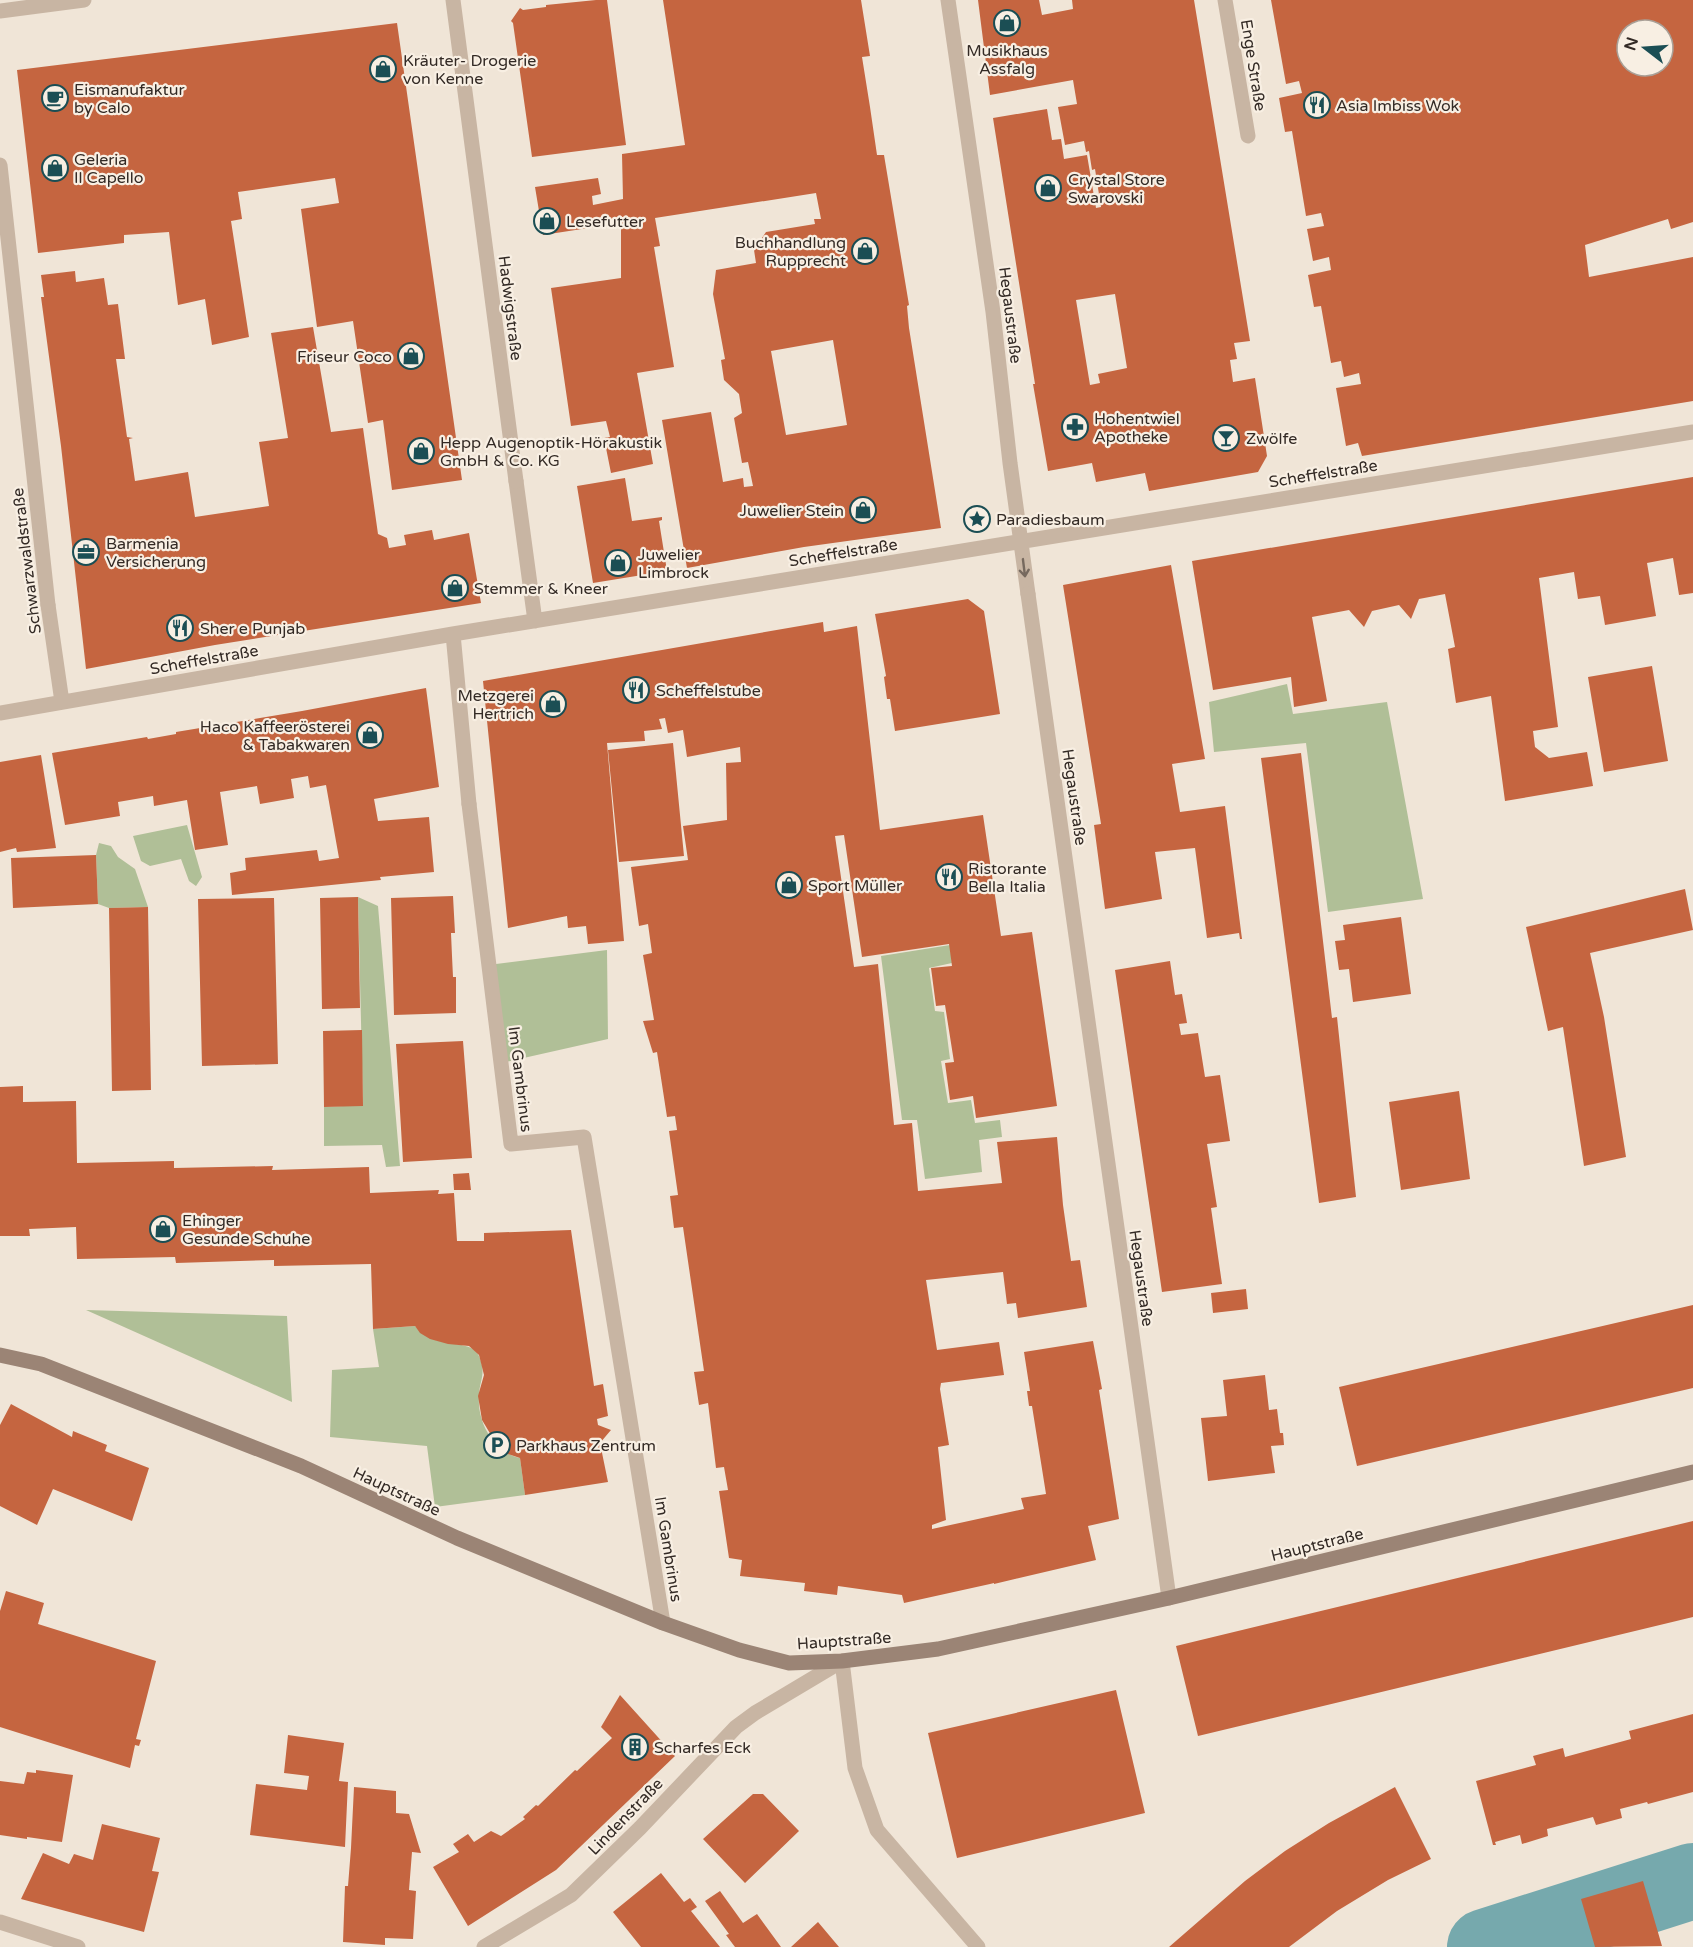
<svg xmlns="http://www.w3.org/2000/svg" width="1693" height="1947" viewBox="0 0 1693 1947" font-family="'Varela Round',sans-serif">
<rect width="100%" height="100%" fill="#f0e5d7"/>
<path fill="#b0bf97" d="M1287,684L1293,714L1387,702L1423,899L1328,912L1306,743L1214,752L1209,702Z
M187,825L202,877L196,886L189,881L181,859L150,866L141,861L133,836Z
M99,843L111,846L118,857L135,869L148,907L109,908L98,904L96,855Z
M358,897L378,906L400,1166L386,1167L382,1145L324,1146V1107L363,1105Z
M950,945L952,963L929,968L935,1011L944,1012L950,1059L941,1061L948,1103L971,1100L975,1123L1000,1120L1002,1137L979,1140L982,1172L925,1179L917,1120H902L881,956Z
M607,950L608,1039L501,1063L488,965Z
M86,1310L287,1316L292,1402Z
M415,1326C434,1351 471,1337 479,1356C487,1375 479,1380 479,1397C477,1422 494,1453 520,1458L525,1495L435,1507L427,1446L330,1437L332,1370L379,1367L373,1329Z"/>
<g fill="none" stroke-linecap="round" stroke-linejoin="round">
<path stroke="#76a9ad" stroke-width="76" d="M1485,1947L1693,1881"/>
</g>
<path fill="#c56540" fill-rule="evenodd" d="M596,0H607L626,145L532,157L513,23L511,21L520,8L523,10L546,7V5Z
M663,0H861L870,56L862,57L870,107L877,155H884L909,305L907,306L909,328L941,528L804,547L687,568L662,420L711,412L723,482L743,478L744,487L753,486L748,462L742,463L734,418L742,413L739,394L724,380L721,360L725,359L713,294L716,270L756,263L754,250L766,232L815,224L814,219H821L816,193L655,218L660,246L654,247L674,367L637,373L653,464L611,473L604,438L610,437L606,421L571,426L551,288L621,278V223L543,235L535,187L598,178L601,194L592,196L593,205L623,199L622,154L685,145ZM833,340L847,425L786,435L771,351Z
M978,0H1039L1042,15L1073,9L1072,0H1194L1250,341L1234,343L1237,359L1230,360L1233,382L1255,378L1267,456L1258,472L1149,491L1145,473L1096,482L1092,463L1048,471L1033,384H1035L993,118L1047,109L1052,140L1061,139L1064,159L1087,155L1096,208L1101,207L1095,169L1092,170L1089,151L1086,152L1084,141L1065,145L1058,107L1077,104L1073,80L990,95ZM1115,294L1127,368L1098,374L1100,383L1090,385L1076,300Z
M1271,0H1693V222L1671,229L1668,219L1585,245L1589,277L1693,257V401L1362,456L1358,443L1346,446L1336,388L1361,384L1359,373L1344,377L1341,361L1331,363L1321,306L1314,307L1308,275L1331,270L1329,257L1313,261L1307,229L1324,226L1321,213L1306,216L1292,131L1285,132L1279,98L1302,93L1299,81L1286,84ZM1627,30H1663V66H1627Z
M397,23L462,480L392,490L383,420L368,423L353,321L317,327L301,209L339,203L335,178L238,192L242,219L231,221L249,337L212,345L205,299L178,305L169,232L124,235V243L38,253L17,70Z
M75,271L76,282L104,278L108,305L118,304L125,359H116L127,437L133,438L129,439L135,481L188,472L195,517L269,506L259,442L288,438L271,333L313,327L331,432L363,428L378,534L387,538L389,548L406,545L404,535L432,530L434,540L469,533L481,603L215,645L86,669L61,446L41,297H44L41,275Z
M1693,477V593L1679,595L1673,558L1647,563L1656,616L1605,625L1600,596L1578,599L1574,572L1539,578L1558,727L1533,731L1535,747L1549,758L1587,752L1593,786L1505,801L1491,696L1456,703L1448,649L1455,647L1445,594L1419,599L1411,619L1399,605L1372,611L1364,627L1349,610L1312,617L1327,701L1294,707L1291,677L1213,690L1192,561Z
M625,478L632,521L662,517V520L659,521L667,571L593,583L577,486Z
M1171,565L1205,759L1172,764L1180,812L1225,806L1242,939H1240L1239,933L1207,938L1195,848L1155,852L1162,899L1105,909L1094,825L1101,824L1063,585Z
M968,599L984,611L1000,714L895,731L890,699H887L884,677L886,676L875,614Z
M823,622L824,632L857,626L880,830L983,815L1001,936L1032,932L1057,1106L976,1118L973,1096L950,1100L945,1063L954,1062L945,1005L936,1006L931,968L952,966L949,944L862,957L844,835L835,836L854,967L878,964L894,1125L912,1123L918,1191L1002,1183L997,1142L1057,1137L1063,1205L1071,1261L1080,1260L1087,1307L1018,1318L1016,1303L1007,1304L1003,1272L926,1280L937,1350L999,1342L1004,1375L941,1383L940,1389L949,1445L938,1447L946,1520L932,1525V1529L1024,1509L1021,1498L1046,1494L1032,1406H1029L1027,1391H1030L1024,1352L1093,1341L1102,1389L1099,1390L1119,1519L1088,1526L1096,1560L994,1584V1583L990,1584L904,1603L902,1595L838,1586L837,1595L804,1591L805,1583L740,1576L742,1560L729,1558L719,1491L728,1490L724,1467L716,1468L708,1403L699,1405L694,1372L704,1371L683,1227L674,1228L670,1196L678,1195L669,1131L677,1130L675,1116L667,1117L657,1052L653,1053L643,1021L654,1020L643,955L652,953L648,924L639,926L631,867L688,860L683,826L727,820L726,763L741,762L740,747L687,757L683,730L668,733L665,718L659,719L662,729L644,731L645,741L607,743L624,941L588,944L586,926L568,928L567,916L508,928L483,681Z
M1652,666L1668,761L1604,772L1588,677Z
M426,688L439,787L374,799L378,821L429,817L434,872L380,877L381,880L232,895L230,873L246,870L245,858L317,850L319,861L339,858L326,785L310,788L308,776L291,779L294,798L260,804L257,786L220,792L228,845L195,850L187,800L154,806L153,796L118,802L120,816L65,825L52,753L147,737L148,739L176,734V732L302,711Z
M673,743L684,856L619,862L608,750Z
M1301,753L1332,1018L1337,1017L1356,1197L1319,1203L1261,758Z
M41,755L56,848L17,852L16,848L0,852V762Z
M96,855L98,904L13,908L11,858Z
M1685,889L1693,930L1590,953L1604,1017L1626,1157L1584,1166L1563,1027L1548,1031L1526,927Z
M453,896L455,933H451L452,956L453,977H456V1013L394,1015L391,898Z
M358,897L360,1008L322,1009L320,898Z
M274,898L278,1064L202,1066L198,899Z
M148,907L151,1090L112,1091L109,908Z
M1401,917L1411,994L1353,1002L1349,969L1339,970L1335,941L1345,940L1343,925Z
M1170,961L1175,995L1182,994L1187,1023L1179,1024L1181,1035L1198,1033L1205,1077L1220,1075L1230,1141L1207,1144L1217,1207L1211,1208L1222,1284L1162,1292L1115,970Z
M362,1030L363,1106L324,1107L323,1031Z
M463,1041L472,1158L403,1162L396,1044Z
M23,1086V1102L76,1101L77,1163L174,1161V1168L273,1166L272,1170L369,1167L370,1193L439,1190L438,1194L454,1193L457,1241H484V1233L571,1230L594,1386L603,1384L608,1416L597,1419L598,1425L611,1430L600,1443L608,1482L525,1495L520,1458L508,1454L497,1445L482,1420L478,1396L484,1375L479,1355L469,1346L448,1344L430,1339L420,1333L415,1326L373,1329L371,1264L274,1266V1260L176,1263L175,1257L77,1259L76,1227L29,1229L30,1236H0V1087Z
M1459,1091L1470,1179L1401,1190L1389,1102Z
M469,1173L471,1190H454L453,1174Z
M1246,1289L1248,1309L1213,1313L1211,1293Z
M1693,1305V1388L1357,1466L1339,1387Z
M1265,1375L1269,1410L1277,1409L1280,1433H1283L1284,1445L1271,1446L1275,1473L1208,1481L1201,1418L1227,1416L1223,1380Z
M11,1404L72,1437L73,1431L107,1445L105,1451L149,1468L132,1521L53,1489L37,1525L0,1506V1425Z
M1693,1521V1617L1198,1736L1176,1646Z
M6,1591L44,1603L38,1624L156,1661L136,1739L141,1740L139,1746L135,1745L130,1768L0,1727V1611Z
M1116,1690L1145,1813L957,1858L928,1733Z
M620,1695L675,1756L556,1870L468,1926L433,1867L459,1852L453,1844L468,1834L474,1842L491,1831L501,1836L525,1819L523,1817L536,1805L538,1806L575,1770L577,1771L612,1738L601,1727Z
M1693,1714V1792L1648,1804L1647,1802L1620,1809L1622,1818L1596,1825L1593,1817L1547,1829L1548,1836L1522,1844L1520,1835L1495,1842L1496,1845H1493L1476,1781L1536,1765L1533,1756L1563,1748L1565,1757L1631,1739L1629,1731Z
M288,1735L344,1743L339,1781L348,1782L345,1847L250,1835L256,1784L307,1790L309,1776L284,1773Z
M36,1770L73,1775L62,1842L27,1837V1839L0,1835V1781L24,1784L27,1772L36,1773Z
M354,1787L396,1791V1813L409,1814L421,1853L412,1852L409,1890L416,1891L413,1939L385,1938V1945L343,1942L345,1886H348L351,1848Z
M1395,1787L1431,1859L1388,1880L1337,1911L1289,1947H1169L1245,1881L1285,1851L1329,1823Z
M753,1794H763L799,1831L745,1883L703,1839Z
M102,1824L160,1838L152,1871L159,1872L144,1932L21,1899L43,1853L69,1864L74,1854L93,1860Z
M661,1873L684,1902L690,1898L697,1907L691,1911L720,1947H641L613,1912Z
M1643,1881L1662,1946L1595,1947L1581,1899Z
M720,1891L743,1923L757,1914L781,1947H735L726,1935L729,1934L705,1901Z
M818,1922L839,1947H791Z"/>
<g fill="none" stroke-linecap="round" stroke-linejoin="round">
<path stroke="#c8b5a3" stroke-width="15" d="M948,0L993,312L1010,463L1028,594
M516,481L535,621
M48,605L62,702
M453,634L469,804
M0,713L453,634L1693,432"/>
<path stroke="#c8b5a3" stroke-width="15" d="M453,0L516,481
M1225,0L1248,136
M0,11L84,0
M0,165L48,605
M1028,594L1169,1598
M469,804L511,1144L584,1137L663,1623
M0,1922L78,1947
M484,1947L571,1895L640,1828L736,1727L755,1713L842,1661L855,1768L877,1830L978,1947"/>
<path stroke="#9b8475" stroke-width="15" d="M0,1355L41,1364L301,1466L457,1538L663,1623L739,1650L789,1663L842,1661L938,1649L1169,1598L1693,1472"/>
</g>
<defs><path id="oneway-shaft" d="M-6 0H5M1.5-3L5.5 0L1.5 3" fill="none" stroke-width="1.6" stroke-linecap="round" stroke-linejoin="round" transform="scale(1.5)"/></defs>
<use stroke="#76695e" href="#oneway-shaft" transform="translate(1024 568) rotate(83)"/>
<defs>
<symbol id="shop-ring" viewBox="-11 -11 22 22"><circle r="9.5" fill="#f8efe3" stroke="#1b4e54" stroke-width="1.5"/><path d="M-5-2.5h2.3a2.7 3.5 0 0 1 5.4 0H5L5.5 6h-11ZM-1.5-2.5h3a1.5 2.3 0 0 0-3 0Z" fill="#1b4e54"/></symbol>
<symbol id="cafe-ring" viewBox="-11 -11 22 22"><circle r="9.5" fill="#f8efe3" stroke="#1b4e54" stroke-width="1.5"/><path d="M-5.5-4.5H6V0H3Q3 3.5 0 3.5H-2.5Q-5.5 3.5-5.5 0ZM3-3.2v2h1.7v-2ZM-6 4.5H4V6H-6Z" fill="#1b4e54"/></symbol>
<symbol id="restaurant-ring" viewBox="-11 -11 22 22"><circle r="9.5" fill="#f8efe3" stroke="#1b4e54" stroke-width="1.5"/><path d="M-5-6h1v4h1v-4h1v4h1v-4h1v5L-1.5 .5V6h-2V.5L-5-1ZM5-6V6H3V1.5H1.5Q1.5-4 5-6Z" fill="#1b4e54"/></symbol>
<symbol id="pharmacy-ring" viewBox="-11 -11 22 22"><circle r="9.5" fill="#f8efe3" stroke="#1b4e54" stroke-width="1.5"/><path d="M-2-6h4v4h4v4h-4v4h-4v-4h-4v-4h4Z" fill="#1b4e54"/></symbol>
<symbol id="bar-ring" viewBox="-11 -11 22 22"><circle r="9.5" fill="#f8efe3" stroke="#1b4e54" stroke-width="1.5"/><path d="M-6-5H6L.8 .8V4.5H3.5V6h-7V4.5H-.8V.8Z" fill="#1b4e54"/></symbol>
<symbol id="sight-ring" viewBox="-11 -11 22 22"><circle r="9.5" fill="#f8efe3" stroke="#1b4e54" stroke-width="1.5"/><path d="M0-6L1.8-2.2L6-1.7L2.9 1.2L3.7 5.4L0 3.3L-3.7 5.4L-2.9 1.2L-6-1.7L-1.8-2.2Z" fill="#1b4e54"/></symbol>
<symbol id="office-ring" viewBox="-11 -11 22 22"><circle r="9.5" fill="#f8efe3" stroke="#1b4e54" stroke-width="1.5"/><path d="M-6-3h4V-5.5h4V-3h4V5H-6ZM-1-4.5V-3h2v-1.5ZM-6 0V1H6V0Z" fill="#1b4e54"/></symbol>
<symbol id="parking-ring" viewBox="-11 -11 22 22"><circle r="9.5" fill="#f8efe3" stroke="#1b4e54" stroke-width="1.5"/><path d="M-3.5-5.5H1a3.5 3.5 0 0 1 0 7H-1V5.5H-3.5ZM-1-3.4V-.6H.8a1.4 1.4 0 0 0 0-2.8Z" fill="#1b4e54"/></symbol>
<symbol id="building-ring" viewBox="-11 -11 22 22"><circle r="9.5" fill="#f8efe3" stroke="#1b4e54" stroke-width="1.5"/><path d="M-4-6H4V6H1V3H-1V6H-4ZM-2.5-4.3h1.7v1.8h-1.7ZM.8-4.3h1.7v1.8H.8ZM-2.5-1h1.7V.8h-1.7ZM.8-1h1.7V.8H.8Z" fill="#1b4e54"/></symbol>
</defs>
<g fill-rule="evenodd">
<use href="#shop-ring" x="992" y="8" width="30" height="30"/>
<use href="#shop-ring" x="368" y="54" width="30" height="30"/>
<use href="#cafe-ring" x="40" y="83" width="30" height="30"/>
<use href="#restaurant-ring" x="1302" y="90" width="30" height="30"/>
<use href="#shop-ring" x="40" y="153" width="30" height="30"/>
<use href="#shop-ring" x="1033" y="173" width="30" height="30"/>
<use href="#shop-ring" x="532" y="206" width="30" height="30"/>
<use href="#shop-ring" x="850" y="236" width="30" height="30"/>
<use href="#shop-ring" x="396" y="341" width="30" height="30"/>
<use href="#pharmacy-ring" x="1060" y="412" width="30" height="30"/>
<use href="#bar-ring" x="1211" y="423" width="30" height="30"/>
<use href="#shop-ring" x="406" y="436" width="30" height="30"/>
<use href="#shop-ring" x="848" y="495" width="30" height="30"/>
<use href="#sight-ring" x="962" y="504" width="30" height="30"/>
<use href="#office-ring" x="71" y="537" width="30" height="30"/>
<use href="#shop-ring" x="603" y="548" width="30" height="30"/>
<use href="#shop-ring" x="440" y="573" width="30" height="30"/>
<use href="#restaurant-ring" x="165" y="613" width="30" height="30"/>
<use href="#restaurant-ring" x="621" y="675" width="30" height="30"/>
<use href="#shop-ring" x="538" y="689" width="30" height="30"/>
<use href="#shop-ring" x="355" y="720" width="30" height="30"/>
<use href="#restaurant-ring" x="934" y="862" width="30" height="30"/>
<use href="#shop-ring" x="774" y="870" width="30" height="30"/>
<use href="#shop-ring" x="148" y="1214" width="30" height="30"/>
<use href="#parking-ring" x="482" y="1430" width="30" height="30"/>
<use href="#building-ring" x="620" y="1732" width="30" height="30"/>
</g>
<g text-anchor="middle" stroke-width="4.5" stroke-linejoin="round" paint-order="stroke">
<g font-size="16" fill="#332a25" stroke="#f8efe3" text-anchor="start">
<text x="1007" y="56" text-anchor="middle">Musikhaus<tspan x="1007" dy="18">Assfalg</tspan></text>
<text x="403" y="66">Kräuter- Drogerie<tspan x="403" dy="18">von Kenne</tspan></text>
<text x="74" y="95">Eismanufaktur<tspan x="74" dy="18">by Calo</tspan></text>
<text x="1336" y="111">Asia Imbiss Wok</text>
<text x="74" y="165">Geleria<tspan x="74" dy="18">Il Capello</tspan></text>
<text x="1068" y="185">Crystal Store<tspan x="1068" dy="18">Swarovski</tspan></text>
<text x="566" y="227">Lesefutter</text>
<text x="846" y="248" text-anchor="end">Buchhandlung<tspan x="846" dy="18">Rupprecht</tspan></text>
<text x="392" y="362" text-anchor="end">Friseur Coco</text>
<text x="1094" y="424">Hohentwiel<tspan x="1094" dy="18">Apotheke</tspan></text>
<text x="1246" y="444">Zwölfe</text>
<text x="440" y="448">Hepp Augenoptik-Hörakustik<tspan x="440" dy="18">GmbH &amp; Co. KG</tspan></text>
<text x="844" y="516" text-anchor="end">Juwelier Stein</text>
<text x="996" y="525">Paradiesbaum</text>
<text x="106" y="549">Barmenia<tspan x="106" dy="18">Versicherung</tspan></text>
<text x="638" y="560">Juwelier<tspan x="638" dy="18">Limbrock</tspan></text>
<text x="474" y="594">Stemmer &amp; Kneer</text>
<text x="200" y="634">Sher e Punjab</text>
<text x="656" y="696">Scheffelstube</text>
<text x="534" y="701" text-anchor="end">Metzgerei<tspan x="534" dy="18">Hertrich</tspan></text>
<text x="350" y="732" text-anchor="end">Haco Kaffeerösterei<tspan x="350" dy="18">&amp; Tabakwaren</tspan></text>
<text x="968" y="874">Ristorante<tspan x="968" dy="18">Bella Italia</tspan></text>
<text x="808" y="891">Sport Müller</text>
<text x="182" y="1226">Ehinger<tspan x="182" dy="18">Gesunde Schuhe</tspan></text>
<text x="516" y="1451">Parkhaus Zentrum</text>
<text x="654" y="1753">Scharfes Eck</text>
</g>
<g font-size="16" fill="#332a25" stroke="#f8efe3">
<text transform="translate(1254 65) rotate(81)" y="6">Enge Straße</text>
<text transform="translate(511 308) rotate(83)" y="6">Hadwigstraße</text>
<text transform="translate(1011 315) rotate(83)" y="6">Hegaustraße</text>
<text transform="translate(1323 473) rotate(-9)" y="6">Scheffelstraße</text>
<text transform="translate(843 552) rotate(-9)" y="6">Scheffelstraße</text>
<text transform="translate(26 561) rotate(-97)" y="6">Schwarzwaldstraße</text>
<text transform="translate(204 659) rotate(-10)" y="6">Scheffelstraße</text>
<text transform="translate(1075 797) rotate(82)" y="6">Hegaustraße</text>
<text transform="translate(521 1079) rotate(83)" y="6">Im Gambrinus</text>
<text transform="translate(1142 1278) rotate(82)" y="6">Hegaustraße</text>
<text transform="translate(397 1491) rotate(25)" y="6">Hauptstraße</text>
<text transform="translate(1317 1544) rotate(-14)" y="6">Hauptstraße</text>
<text transform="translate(669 1549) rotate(81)" y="6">Im Gambrinus</text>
<text transform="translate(844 1640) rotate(-4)" y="6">Hauptstraße</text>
<text transform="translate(625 1816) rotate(-46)" y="6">Lindenstraße</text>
</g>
</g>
<g transform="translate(1645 48) rotate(287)"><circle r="28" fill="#f8efe3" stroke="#a9a097" stroke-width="1.5"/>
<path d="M0-4.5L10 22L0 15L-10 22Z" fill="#1b4e54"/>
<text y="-9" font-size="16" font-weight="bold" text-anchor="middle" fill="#332a25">N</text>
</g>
</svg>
